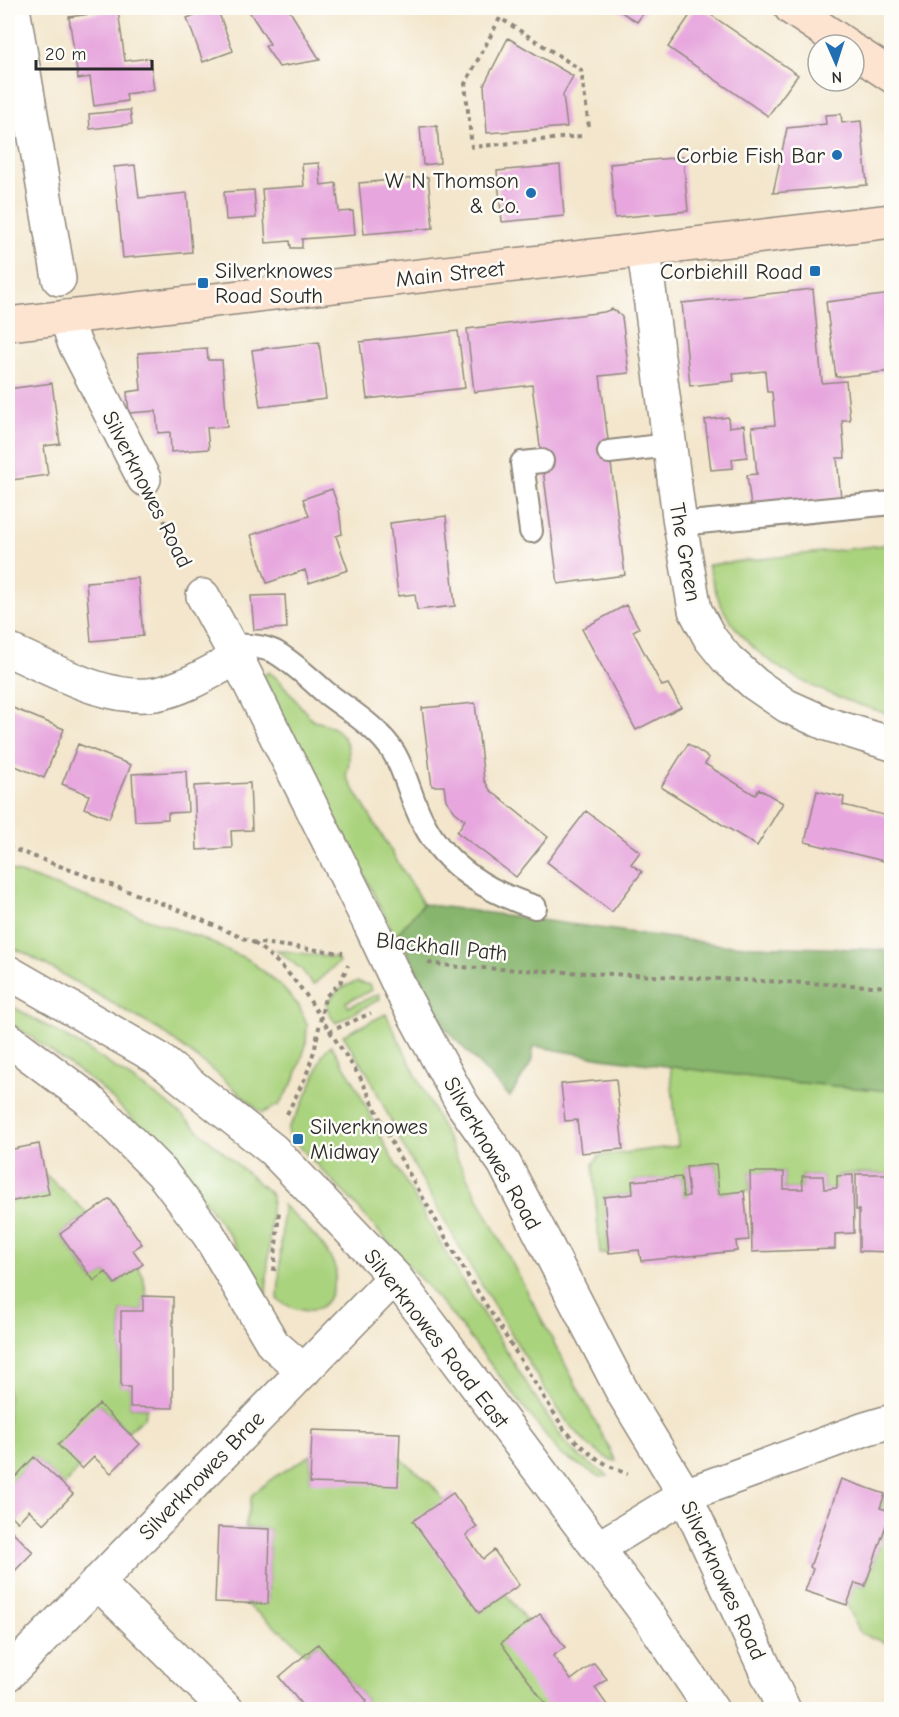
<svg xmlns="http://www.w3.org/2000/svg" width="899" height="1717" viewBox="0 0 899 1717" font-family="'Comic Neue',sans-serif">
<rect width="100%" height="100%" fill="#fdfcf7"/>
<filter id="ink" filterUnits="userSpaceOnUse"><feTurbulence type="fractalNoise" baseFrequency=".0167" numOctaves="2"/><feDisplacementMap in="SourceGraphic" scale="12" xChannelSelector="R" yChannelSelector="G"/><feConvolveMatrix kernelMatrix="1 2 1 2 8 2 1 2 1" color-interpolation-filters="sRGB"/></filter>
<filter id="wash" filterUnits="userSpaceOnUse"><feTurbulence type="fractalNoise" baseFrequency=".008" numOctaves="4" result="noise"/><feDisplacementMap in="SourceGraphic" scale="24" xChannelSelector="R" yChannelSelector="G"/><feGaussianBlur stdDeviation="1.35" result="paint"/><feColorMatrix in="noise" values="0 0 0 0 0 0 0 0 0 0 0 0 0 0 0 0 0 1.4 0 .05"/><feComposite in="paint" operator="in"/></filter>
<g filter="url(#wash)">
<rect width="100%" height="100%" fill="#f3e6cc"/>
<path fill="#aad37e" stroke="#6a7f54" stroke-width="1.5" d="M891,544V715C828,696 753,669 721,605C715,592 712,579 708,565Z
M269,672L280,681L313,721C344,726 355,746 346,776L423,904L398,933L394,934L263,676Z
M8,869L201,938L249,960L280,985L299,1006L307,1024L306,1045L294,1081L279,1105L262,1113L214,1071L161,1031L27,954L8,946Z
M277,950L337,958L339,962L313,985L302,970Z
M358,982L369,985L372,990L346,1002L348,1007L379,994L380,999L336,1023L329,1014L327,1003C336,991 343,985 358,982Z
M8,1004L87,1049L170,1105L272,1195L266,1296L229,1235L178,1164L100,1087L20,1029L8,1022Z
M386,1014L459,1162L616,1461L608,1459L589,1446L564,1418L541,1383L472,1269L403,1146L368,1074L343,1035Z
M331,1045L353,1080L389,1153L460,1277L533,1394L564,1441L580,1457L608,1476L600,1477L561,1455L452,1315L352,1201L289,1136L288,1128C300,1112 308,1092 316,1073C321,1061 320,1054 331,1045Z
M670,1066L791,1082L891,1091V1174L854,1173L837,1176V1188L824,1189L823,1176H802L803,1189H784V1172H750V1191L719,1194L716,1164L686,1167L689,1196L683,1197L681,1177L633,1181V1194L604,1197L609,1253L600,1254L593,1164L599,1156L678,1146Z
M45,1174L88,1214L60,1234L93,1281L106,1272L115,1284L138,1267L143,1276L147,1297H143V1311H121V1386L130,1387V1407L147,1408L144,1418L128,1431L99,1404L80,1467L64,1486L34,1457L8,1485V1202L48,1194Z
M283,1205C301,1223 324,1241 334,1265C338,1273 335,1280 333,1288C325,1318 299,1314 278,1300Z
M311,1455L310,1482L399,1457L430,1483L444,1500L479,1613L506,1594L528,1623L550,1709H357L367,1701L318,1644L305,1654L295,1642L245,1603H268L270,1529L245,1527L252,1495L274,1477Z
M891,1493V1645L860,1633L847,1605L855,1583L865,1586L891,1512L880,1508L885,1494Z"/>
<path fill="#87b56d" stroke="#59704c" stroke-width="1.5" d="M423,904L723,945L891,950V1091L791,1082L602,1058L534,1046L531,1063L510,1097L444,1027L398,933Z"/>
<g id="blocks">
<path fill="#e7a7de" d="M184,8H205L186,14Z
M217,8L233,51L203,62L187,18Z
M247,8H288L320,60L279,67L265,46L270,44Z
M615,8H647L637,22Z
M695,8H701L798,75L768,116L668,47Z
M881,8H892V15Z
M118,10L125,61L150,58L154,90L126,94L127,101L94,106L90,77L78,79L69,17Z
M508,38L573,76L563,95L567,127L487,133L484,85Z
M130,110L132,124L90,129L89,114Z
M841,114L842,123L861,121L867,185L773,193L787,128L826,124L825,115Z
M437,126L440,163L423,165L420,127Z
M683,157L688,211L615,218L610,164Z
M319,163L321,185L336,183L339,212L353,211L355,235L302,239V248H291L290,241L266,243L262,189L304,186L302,164Z
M135,165L139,198L187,193L192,252L123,258L114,167Z
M560,165L564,216L502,222L497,171Z
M428,177L433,228L364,234L359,183Z
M254,190L256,218L226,220L224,192Z
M813,289L822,383L846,381L850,420H842L845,458H837L841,498L751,507L747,475L757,474L752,427L775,425L772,392H767L765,371L733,374L734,381L690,386L682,303Z
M892,294V371L836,377L826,302Z
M612,309L616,311L622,317L629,373L600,376L625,575L558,584L532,385L474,392L467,329L604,312Z
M458,331L465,388L367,399L360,342Z
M319,342L326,399L260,407L252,350Z
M207,348L208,360H222L227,427L207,428L209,449L171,452L170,432L158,433L156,411L129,413L127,392L141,390L138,353Z
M52,383L60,444L44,446L48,475L12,480L8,452V389Z
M728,417L729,427L744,425L747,457L732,459L733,468L711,470L705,420Z
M332,489L339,509L342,534L336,536L348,570L309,583L305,570L267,583L251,535L309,516L303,499Z
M446,516L455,606L417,610L415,594L398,596L390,523Z
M138,578L143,636L91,641L86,582Z
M285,595L287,628L254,630L251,596Z
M626,605L639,628L633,631L662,686L668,684L681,707L636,730L582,629Z
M475,703L484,780L490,790L548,837L516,877L457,832L465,820L455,812L446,800L444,786H432L422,708Z
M8,706L64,729L44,778L8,763Z
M78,744L131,765L109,818L84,808L89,795L62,784Z
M688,744L709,758L705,764L755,795L759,789L783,803L757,846L661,787Z
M186,771L188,812L168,813V819L135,821L132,774Z
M250,783L252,830L231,831L232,848L197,850L194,786Z
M817,791L844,797L843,805L892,817V863L805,842Z
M586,811L640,852L631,864L642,872L612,912L547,862Z
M616,1079L623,1149L581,1153L577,1120L565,1121L561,1084Z
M39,1144L49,1194L8,1202V1150Z
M716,1164L719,1194L744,1191L749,1240L736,1241L737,1251L641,1261L639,1250L609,1253L604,1197L633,1194L632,1181L681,1177L683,1197L689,1196L686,1167Z
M750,1172H784V1189H803L802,1176H823L824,1189L837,1188V1176L853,1175L854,1233L835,1234V1249L752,1252Z
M856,1174H892V1252L859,1251V1210H856Z
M110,1199L142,1244L133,1250L143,1264L115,1284L106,1272L94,1281L60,1234Z
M143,1296L173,1297V1408L130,1407V1387H121V1311H143Z
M99,1404L140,1444L111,1473L94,1457L82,1469L58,1445Z
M312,1430L400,1433L398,1486L310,1483Z
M34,1457L73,1494L44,1524L29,1510L18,1522L8,1512V1485Z
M841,1479L885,1494L880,1508L891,1511L865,1586L855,1583L847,1605L805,1591L813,1569L810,1567Z
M453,1493L477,1527L466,1535L483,1559L494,1550L519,1585L479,1613L413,1521Z
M8,1527L33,1552L8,1578Z
M218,1527L270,1529L268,1604L215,1602Z
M540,1614L565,1647L553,1656L571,1680L594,1663L607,1679L595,1688L607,1705L601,1710H550L501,1643Z
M318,1644L367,1701L357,1710H306L279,1677Z"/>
</g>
</g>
<g filter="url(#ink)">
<use href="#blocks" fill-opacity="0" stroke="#8f887c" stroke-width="1.5"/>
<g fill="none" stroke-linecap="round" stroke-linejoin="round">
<defs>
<path id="lane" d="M609,452L669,445
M680,524L892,503
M531,531L522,463L542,461
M230,645C245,646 261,645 275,652C294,663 309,678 325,692C348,710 378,727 394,753C407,775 411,801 424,824C446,867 490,893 535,907"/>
<path id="street" d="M13,8L59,279
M644,251L680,524L695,610L710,638L727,659L755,684L787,706L827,724L892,744
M66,317L74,342L144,479
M203,596L237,658L370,924
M8,650C53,669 106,702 156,694C184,689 212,671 237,658
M8,972L156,1057L273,1150L395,1277L650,1618L712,1710
M405,998L463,1105L504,1163L623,1393L685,1495L784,1710
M8,1039L87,1098L162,1173L209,1235L273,1344L304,1371
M598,1548L685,1495L865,1429L892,1421
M97,1582L227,1710
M8,1674L395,1277"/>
<path id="secondary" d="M791,8L846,45
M854,51L892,76
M8,324L892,221"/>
</defs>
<use href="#lane" stroke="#8f887c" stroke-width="26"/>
<use href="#street" stroke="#8f887c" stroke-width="36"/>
<use href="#secondary" stroke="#8f887c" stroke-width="36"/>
<path stroke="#8f887c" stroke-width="4" stroke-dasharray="4.5 4.5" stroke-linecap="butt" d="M581,136L472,147L465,84L500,18L581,70L589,127
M160,512L186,564
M8,847L179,910L252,942L343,953
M254,943L272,957L288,973L304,992L360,1077L395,1149L466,1273L564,1429C585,1451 599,1463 628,1474
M428,963L459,967L892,987
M329,1032L371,1013
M287,1114L306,1076L315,1048L325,997L340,983L348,965
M274,1271L279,1210"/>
<use href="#lane" stroke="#fff" stroke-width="22"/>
<use href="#street" stroke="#fff" stroke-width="33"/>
<use href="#secondary" stroke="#fde4d1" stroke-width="33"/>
<defs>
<path id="street-bridge" d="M370,924L405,998"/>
</defs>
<use href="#street-bridge" stroke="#8f887c" stroke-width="36" stroke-linecap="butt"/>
<use href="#street-bridge" stroke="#fff" stroke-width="33"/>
</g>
</g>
<g fill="#1f6fb2" stroke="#fdfcf7" stroke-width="2">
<circle cx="837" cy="155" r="6"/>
<circle cx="531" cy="193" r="6"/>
<rect x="809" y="265" width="12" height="12" rx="3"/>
<rect x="197" y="277" width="12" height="12" rx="3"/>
<rect x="292" y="1133" width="12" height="12" rx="3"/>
</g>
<g text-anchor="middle" stroke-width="5" stroke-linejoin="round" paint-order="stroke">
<g font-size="22" fill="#2b2b2b" stroke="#fdfcf7" text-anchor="end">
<text x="825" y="163">Corbie Fish Bar</text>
<text x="519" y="188">W N Thomson<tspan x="519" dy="25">&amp; Co.</tspan></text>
<text x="215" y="278" text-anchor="start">Silverknowes<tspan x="215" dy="25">Road South</tspan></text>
<text x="803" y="279">Corbiehill Road</text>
<text x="310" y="1134" text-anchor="start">Silverknowes<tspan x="310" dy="25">Midway</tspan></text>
</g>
<g font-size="22" fill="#2b2b2b" stroke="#fdfcf7">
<text transform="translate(450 273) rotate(-6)" y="8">Main Street</text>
<text transform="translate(148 489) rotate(63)" y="8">Silverknowes Road</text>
<text transform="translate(686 552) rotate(80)" y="8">The Green</text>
<text transform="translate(442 946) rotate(6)" y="8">Blackhall Path</text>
<text transform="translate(493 1153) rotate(60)" y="8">Silverknowes Road</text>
<text transform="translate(437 1338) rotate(52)" y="8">Silverknowes Road East</text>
<text transform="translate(201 1475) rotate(-46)" y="8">Silverknowes Brae</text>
<text transform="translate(724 1580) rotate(65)" y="8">Silverknowes Road</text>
</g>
</g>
<rect width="899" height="1717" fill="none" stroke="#fdfcf7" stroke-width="30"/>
<g transform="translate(836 63) rotate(177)"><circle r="28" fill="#fdfcf7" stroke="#a9a8a5" stroke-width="1.5"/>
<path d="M0-4.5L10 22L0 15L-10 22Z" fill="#1f6fb2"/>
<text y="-9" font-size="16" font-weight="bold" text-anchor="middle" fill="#2b2b2b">N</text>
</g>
<path d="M36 60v9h116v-9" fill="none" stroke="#2b2b2b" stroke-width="3"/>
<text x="45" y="60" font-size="18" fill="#2b2b2b" stroke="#fdfcf7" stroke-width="4.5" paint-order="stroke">20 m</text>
</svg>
